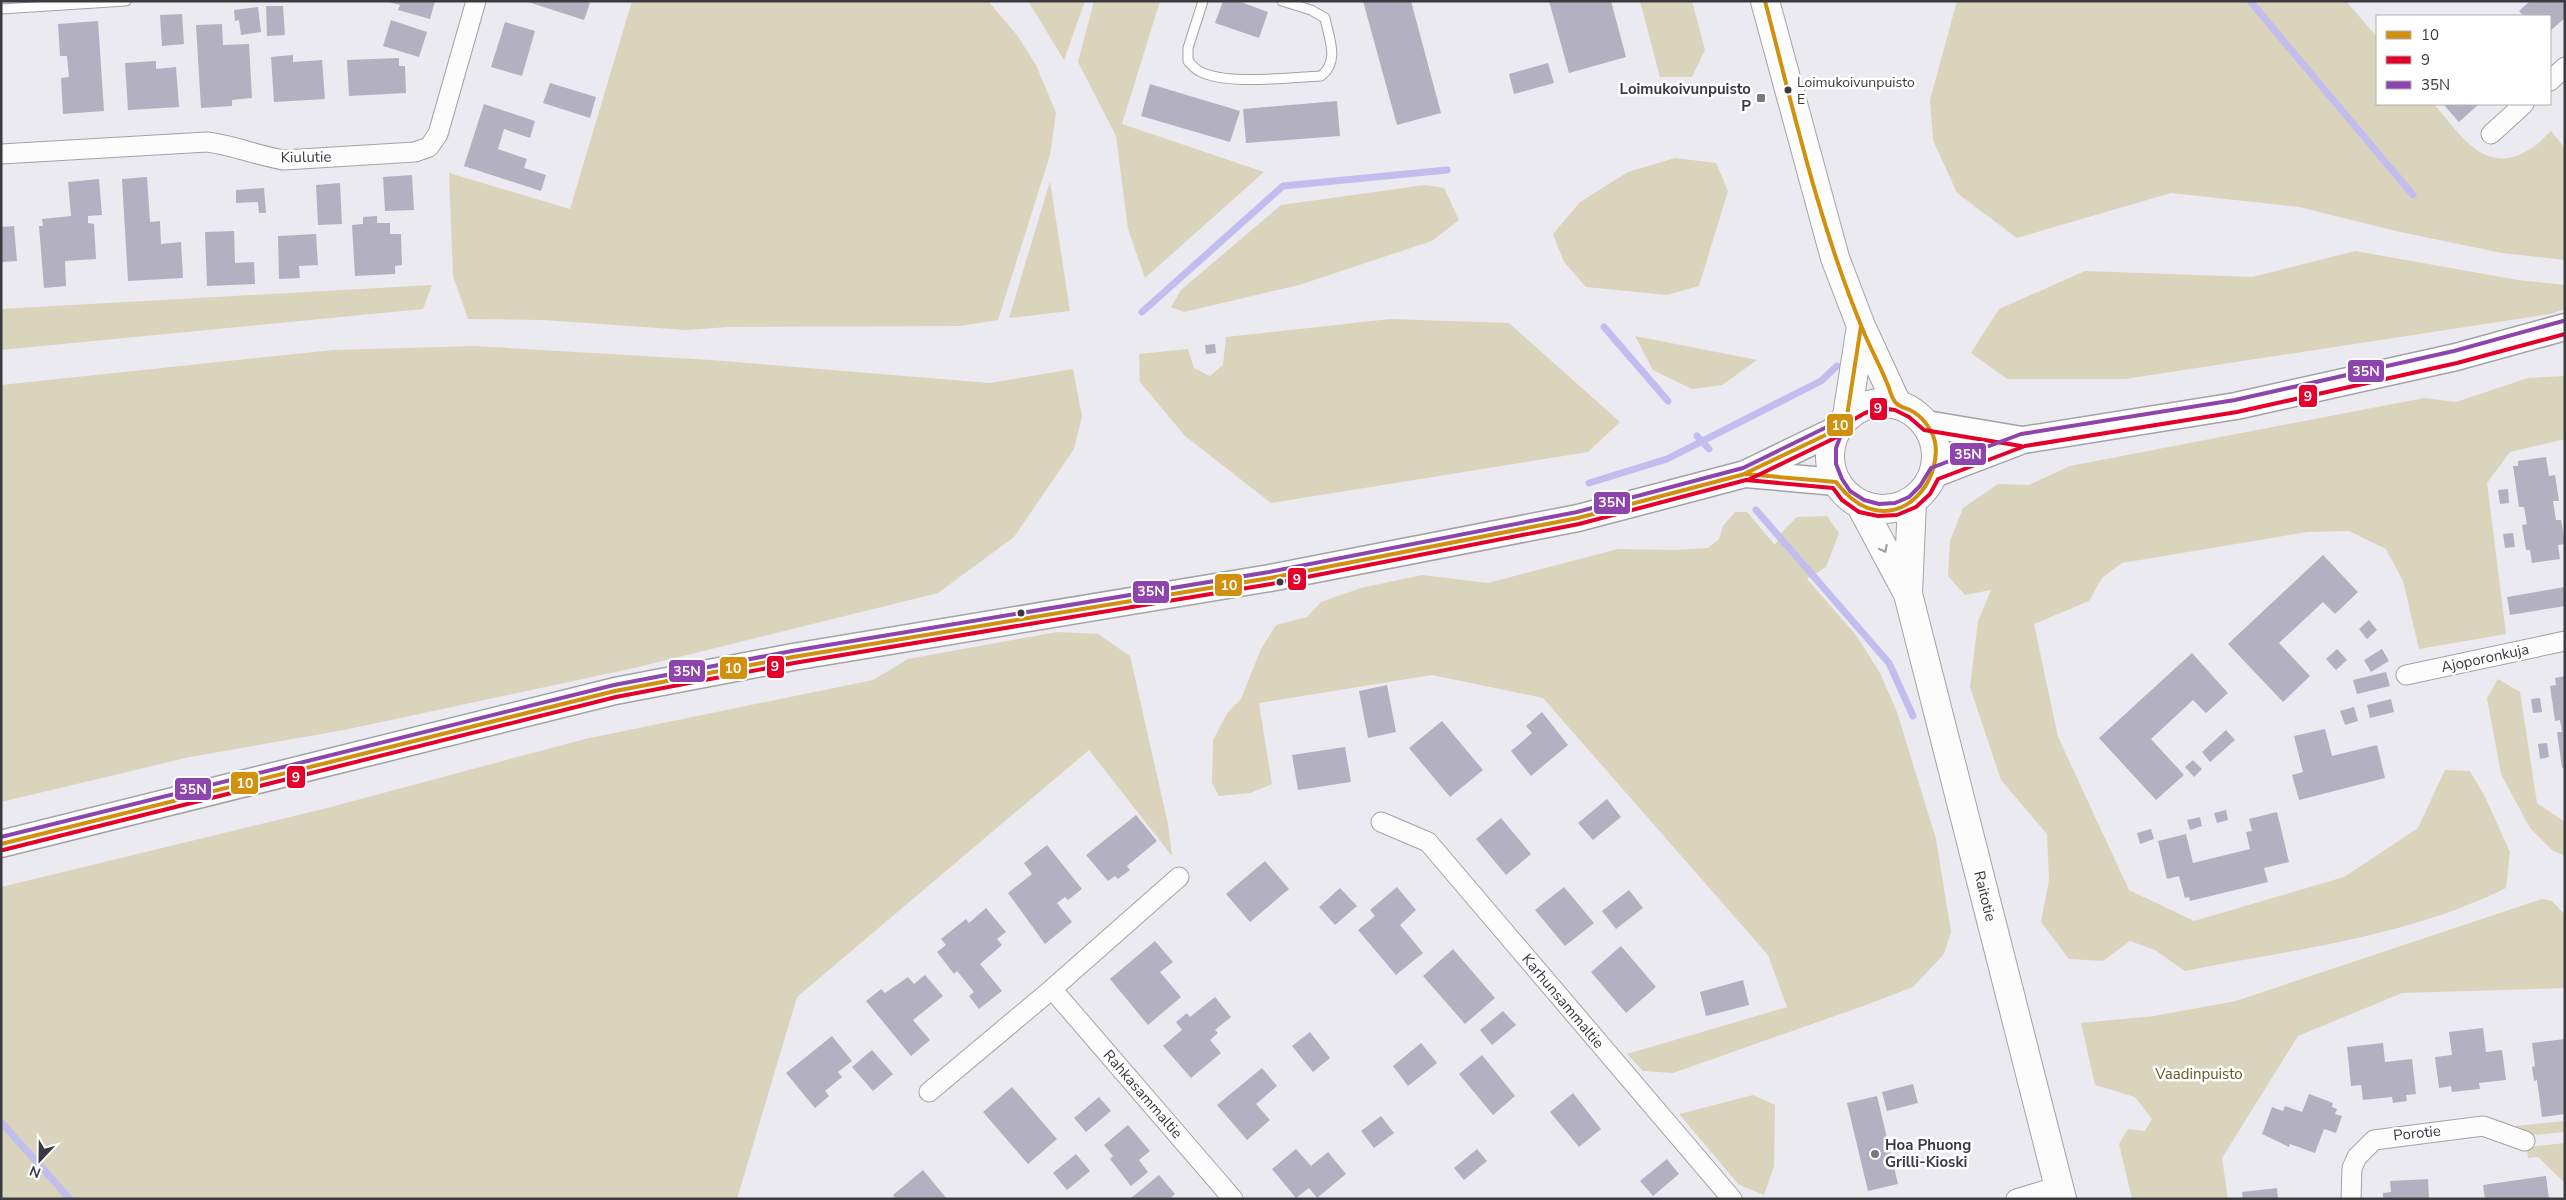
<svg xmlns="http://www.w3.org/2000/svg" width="2566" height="1200" viewBox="0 0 2566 1200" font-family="'Nunito Sans',sans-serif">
<rect width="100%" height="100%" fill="#eaeaf0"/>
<path fill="#dad4bc" d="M632,1H988L1017,35L1036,65L1056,113L1050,155L998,320L960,326L729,327L686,330L544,320L468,319L453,276L449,173L570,209Z
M1028,1H1085L1064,60Z
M1094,1H1160L1122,124L1264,172L1145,278L1128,229L1116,136L1078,62Z
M1640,1H1692L1705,50L1692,77H1660Z
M1957,1H2346L2377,37V104H2434C2460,134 2485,178 2530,149C2538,145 2544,137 2551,131L2565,148V260L2502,253L2400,232L2299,207L2171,193L2017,238L1957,193L1933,140L1930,100Z
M1675,158L1716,163L1728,191L1699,286L1667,295L1586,287L1564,262L1553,234L1580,202L1628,172Z
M1050,181L1070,311L1009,318Z
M1425,185L1444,188L1459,220L1432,241L1299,285L1184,312L1171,307L1181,290L1281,205Z
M2355,251L2518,280L2565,285V309L2550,314L2125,379H2007L1971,353L1999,309L2085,271L2252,277Z
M432,285L423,309L1,350V309Z
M1390,319L1509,323L1620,422L1588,452L1271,503L1185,436L1140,382L1139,354L1188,349L1194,368L1210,376L1223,365L1226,337Z
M1635,336L1757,360L1722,385L1692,389L1653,370Z
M475,346L711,360L990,383L1073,369L1082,416L1074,449L1014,537L938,593L634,668L344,730L190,757L1,802V385L333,350Z
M2565,376V439L2510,452L2487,483L2506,634L2419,649L2403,581L2386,549L2349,531L2307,532L2122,563L2102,578L2089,601L2034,624L2058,737L2129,890L2194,921L2344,877L2418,828L2445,770L2470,771L2485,797L2510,852L2506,888C2407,937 2292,950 2185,971L2155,950L2130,941L2103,961L2069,959L2041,922L2049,880L2047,834L2001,780L1970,687L1978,621L1991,590L1965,595L1948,576L1950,541L1963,508L1998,484L2029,485L2070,466L2424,398L2456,402L2528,378Z
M1735,512H1747L1775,545L1782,532L1797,517L1827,516L1839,533L1826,567L1807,579L1856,635L1880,673L1897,712L1936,839L1951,932L1944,954L1913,987L1866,1005L1673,1073L1643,1071L1627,1054L1787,1007L1768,955L1543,698L1432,675L1259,703L1272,784L1250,793L1219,796L1212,783L1213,740L1228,712L1241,699L1261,649L1276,625L1307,617L1321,602L1361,588L1422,575L1488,583L1618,549L1675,550L1708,548L1719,539L1723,526Z
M1057,632L1098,634L1130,656L1168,824L1172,856L1089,750L797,997L737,1199H1V887L327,808L585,739L873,680L908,659Z
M2498,679L2520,692L2537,803L2565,822V856L2552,850L2530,828L2501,774L2487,698Z
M2542,899L2552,901L2565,915V988L2402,993L2298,1036L2222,1158L2228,1199H2132L2119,1144L2128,1129L2145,1131L2152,1119L2135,1097L2095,1085L2081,1023L2154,1016L2236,1001Z
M1753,1095L1775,1105L1774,1166L1764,1195L1739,1185L1679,1114Z
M2565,1121V1132L2523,1136L2514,1128L2516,1126Z
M2565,1143V1183L2538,1157L2528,1158L2527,1147Z"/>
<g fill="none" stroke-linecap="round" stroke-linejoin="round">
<path stroke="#c2bdee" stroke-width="7" d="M2250,1L2413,195
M1142,312L1283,186L1447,170
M1604,327L1668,401
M1697,436L1709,449
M1589,483L1667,459L1821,381L1837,366
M1756,510L1889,663L1913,716
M1,1122L70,1199"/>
</g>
<path fill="#b3b1c1" d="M435,1L430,19L398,10L400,5L389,2Z
M585,1L590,3L584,20L528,2Z
M1223,1H1238L1268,12L1259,38L1215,23Z
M1363,1H1411L1441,113L1397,125Z
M1549,1H1611L1626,57L1569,73Z
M2530,1H2565V18L2550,31V16H2524L2519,11Z
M266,6H283L285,35L267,36Z
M258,7L261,32L241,35L239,20L235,21L234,10Z
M182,14L184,44L162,46L160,15Z
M391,20L427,32L419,57L383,46Z
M98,21L104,111L63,114L61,78L69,77L67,56H60L58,24Z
M505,22L535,31L522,76L491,67Z
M222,24L223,45L249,44L252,98L232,100V106L201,108L196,25Z
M293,55V62L322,60L325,99L274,102L271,57Z
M399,58V66H405L406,93L349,96L347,60Z
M156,61V69L176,67L179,107L128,110L125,63Z
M1548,63L1554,83L1514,94L1509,74Z
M550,83L596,97L590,118L543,103Z
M1150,84L1240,111L1230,142L1141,116Z
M1337,101L1340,136L1246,143L1243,109Z
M484,104L535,121L530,138L504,129L498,149L527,159L524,168L546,175L541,191L464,166Z
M2443,104H2479L2459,122Z
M412,175L414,210L385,211L383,177Z
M147,177L150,222L160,221L161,244L181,242L183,278L128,281L122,179Z
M99,179L102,215L88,216V223L94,224L96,259L65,261L66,286L44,288L39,226H43L42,219L71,216L68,182Z
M340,183L342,224L318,225L316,185Z
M264,188L266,213H259L258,202L236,203V190Z
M377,216V223H390V234H401L402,265L395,266V274L355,276L352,225L363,224V217Z
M14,226L17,261L1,262V227Z
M234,231L235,263L254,262L255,284L207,286L205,232Z
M316,234L318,265L299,266L300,278L279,279L278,236Z
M1215,344L1216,353L1206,354L1205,345Z
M2546,457L2549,476L2555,475L2559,501H2553L2556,520H2561L2565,544L2558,545L2560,559L2532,563L2530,550H2526L2522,525L2527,524L2524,507H2519L2513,466H2518V461Z
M2508,489L2509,503L2500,504L2498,490Z
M2513,533L2515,547L2505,548L2503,534Z
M2323,555L2358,592L2335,614L2323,602L2279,643L2310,676L2283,702L2228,644Z
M2565,587V606L2510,615L2507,597Z
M2369,620L2377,630L2367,639L2359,629Z
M2337,649L2347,660L2336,670L2326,659Z
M2382,649L2389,661L2371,672L2364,660Z
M2192,653L2228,693L2206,713L2193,700L2151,739L2184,775L2156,800L2099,738Z
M2386,672L2390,686L2357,694L2353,680Z
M2565,676V767L2562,768L2557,732H2562L2560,720L2555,721L2550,686L2556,685L2555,678Z
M1387,685L1396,732L1368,738L1359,691Z
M2540,698L2542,712L2533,713L2531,699Z
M2391,699L2394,712L2370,718L2367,705Z
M2354,707L2358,721L2345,725L2340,711Z
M1542,712L1568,745L1531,776L1511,751L1532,733L1526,726Z
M1442,721L1483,770L1450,797L1409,748Z
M2325,729L2332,756L2377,745L2385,778L2299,800L2292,775L2303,772L2294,736Z
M2226,730L2235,740L2210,762L2202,752Z
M2547,743L2549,757L2540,759L2538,744Z
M1345,747L1351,782L1298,790L1292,755Z
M2193,760L2202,769L2194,777L2185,767Z
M1607,799L1621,817L1593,840L1578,823Z
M2226,810L2228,820L2217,823L2214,813Z
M2277,812L2289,862L2264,868L2268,882L2190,901L2189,897L2185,898L2179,876L2167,879L2158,841L2186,834L2193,863L2250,849L2246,832L2252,831L2249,819Z
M1136,815L1157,841L1127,866L1130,870L1118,879L1115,876L1108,881L1086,855Z
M2200,817L2202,826L2190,830L2187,820Z
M1501,818L1531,854L1506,875L1476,839Z
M2151,829L2154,839L2140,844L2137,833Z
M1047,845L1082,889L1068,900L1065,897L1057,903L1072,922L1045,944L1008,893L1032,874L1024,863Z
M1265,861L1289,889L1250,922L1226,894Z
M1397,887L1416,910L1400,925L1423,953L1396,975L1358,930L1375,916L1370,910Z
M1564,887L1594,923L1565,946L1535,910Z
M1340,888L1357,906L1335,925L1319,907Z
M1629,890L1643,908L1616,929L1602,911Z
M986,908L1006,932L997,939L1002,945L980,964L1002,991L979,1009L969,996L974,992L957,971L954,974L937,952L946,945L941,939L966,919L969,923Z
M1155,941L1173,962L1160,972L1181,997L1148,1025L1110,979Z
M1621,946L1656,987L1626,1013L1591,972Z
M1453,949L1495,998L1465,1024L1423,976Z
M925,975L943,996L913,1020L930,1040L911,1056L866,1001L881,989L885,993L908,977L914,984Z
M1743,980L1749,1005L1706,1016L1700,992Z
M1215,997L1231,1017L1215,1030L1218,1033L1210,1040L1221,1053L1191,1078L1163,1046L1182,1030L1176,1022L1187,1013L1190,1017Z
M1503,1011L1516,1025L1492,1045L1480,1030Z
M2483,1028L2486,1052L2502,1050L2506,1080L2479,1083L2480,1089L2452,1092L2451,1086L2439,1088L2435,1057L2452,1055L2449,1032Z
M1310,1032L1330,1058L1313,1072L1292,1046Z
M832,1036L852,1061L838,1072L842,1077L825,1091L829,1096L815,1108L786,1073Z
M2565,1039V1114L2542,1117L2537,1080L2534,1081L2532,1067L2535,1066L2532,1043Z
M1421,1043L1437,1063L1408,1086L1393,1066Z
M2383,1043L2385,1062L2412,1059L2416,1094L2406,1095L2407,1101L2393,1103L2392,1097L2363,1100L2361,1085L2351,1086L2347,1047Z
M872,1050L893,1074L873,1091L852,1067Z
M1482,1055L1515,1096L1493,1115L1459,1074Z
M1262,1068L1277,1086L1256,1104L1270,1120L1247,1140L1217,1105Z
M1913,1084L1918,1103L1887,1111L1882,1092Z
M1012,1087L1057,1139L1028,1164L983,1112Z
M1573,1093L1601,1129L1579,1147L1550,1112Z
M2309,1094L2333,1103L2332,1107L2337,1109L2335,1114L2342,1116L2336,1133L2324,1129L2315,1153L2290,1144L2289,1147L2262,1134L2272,1107L2283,1111L2285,1106L2302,1112Z
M1877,1096L1898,1184L1868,1191L1847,1103Z
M1099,1097L1111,1111L1086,1132L1074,1118Z
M1381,1116L1394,1133L1374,1148L1361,1131Z
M1128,1125L1150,1151L1139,1160L1148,1172L1131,1186L1110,1159L1113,1156L1104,1145Z
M1296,1149L1311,1166L1328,1152L1346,1174L1317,1198L1309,1188L1296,1198L1272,1169Z
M1477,1149L1487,1161L1464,1180L1454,1168Z
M1076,1154L1090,1171L1067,1190L1053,1173Z
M1667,1159L1679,1174L1653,1196L1640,1181Z
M923,1170L947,1199H896L893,1195Z
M1159,1175L1175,1194L1169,1199H1130Z
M2546,1176L2549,1199H2485L2483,1185Z
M2428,1179L2429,1199H2383V1193L2391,1192L2390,1181Z
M2277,1188L2278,1199H2243L2242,1192Z"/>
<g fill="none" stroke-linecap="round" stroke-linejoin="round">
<defs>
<path id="lane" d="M1203,1L1188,48V61C1191,64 1195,69 1199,71C1227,86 1289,77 1321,76C1340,61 1329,39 1325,18L1311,10L1282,1
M1,9L126,1"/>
<path id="street" d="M2550,81L2565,67
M2491,134L2524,104
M1,154L207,142C233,145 258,156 284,160L415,152L429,147L438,134L476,1
M2406,675L2565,641
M1381,822L1428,842L1732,1199
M1179,877L1052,989L1233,1199
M929,1092L1052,989
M2016,1199L2059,1186
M2351,1199L2352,1168L2357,1157L2374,1140L2483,1126L2525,1141"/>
<path id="secondary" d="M1926,424L2022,440
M1746,474L1836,482
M1934,474L2023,440L2236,406L2456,357L2565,327
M1,844L615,691L793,657L1270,578L1578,518L1745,474L1836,430"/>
<path id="primary" d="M1765,1L1835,258L1861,326L1897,404
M1830 456a53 53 0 1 1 106 0a53 53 0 1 1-106 0Z
M1847,416L1861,326
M1861,506L1908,594L2062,1199
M1908,593L1912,502"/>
</defs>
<use href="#lane" stroke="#a3a2a7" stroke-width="11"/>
<use href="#street" stroke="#a3a2a7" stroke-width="21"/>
<use href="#secondary" stroke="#a3a2a7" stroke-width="29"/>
<use href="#primary" stroke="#a3a2a7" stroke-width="30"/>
<use href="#lane" stroke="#fcfcfd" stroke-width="9"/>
<use href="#street" stroke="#fcfcfd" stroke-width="19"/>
<use href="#secondary" stroke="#fcfcfd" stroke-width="26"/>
<use href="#primary" stroke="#fcfcfd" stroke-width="28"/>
<defs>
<path id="bus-1" d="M1744,474L1836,430L1847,416L1861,326L1859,320
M1,844L615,691L793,657L1270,578L1578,518L1745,474L1836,482C1846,495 1858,507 1875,510C1912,518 1941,476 1935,442C1932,429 1922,416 1910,410C1905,408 1900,407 1896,403C1891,398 1890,389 1887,383C1880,366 1872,351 1865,335C1820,228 1794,113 1765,1"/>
<path id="bus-2" d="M1748,480L1839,436L1851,421L1865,413L1880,408L1895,410L1909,417L1924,430L2021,446
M3,850L616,697L794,663L1271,584L1579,524L1746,480L1833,488L1842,500L1859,512L1878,516L1897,515L1916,507L1930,494L1938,479L2025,446L2237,412L2457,363L2565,334"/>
<path id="bus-3" d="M1842,432L1836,448V464L1842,479L1850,491L1864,500L1879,504L1895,503L1909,497L1920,486L1931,468L2021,434L2235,400L2454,351L2563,321
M1,837L614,685L792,651L1269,572L1577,512L1743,468L1833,424"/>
</defs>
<use href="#bus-1" stroke="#fff" stroke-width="8"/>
<use href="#bus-2" stroke="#fff" stroke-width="8"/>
<use href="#bus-3" stroke="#fff" stroke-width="8"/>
<use href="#bus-1" stroke="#d1900d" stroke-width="4"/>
<use href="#bus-2" stroke="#e4002b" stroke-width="4"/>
<use href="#bus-3" stroke="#8e44ad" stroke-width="4"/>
</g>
<defs><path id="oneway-chevron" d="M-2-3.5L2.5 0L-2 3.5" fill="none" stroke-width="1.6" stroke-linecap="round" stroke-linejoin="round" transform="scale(1.25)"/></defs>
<use stroke="#9b9b9e" href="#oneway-chevron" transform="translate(1884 549) rotate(62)"/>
<g fill="#3a3a3f" stroke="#fff" stroke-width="2">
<circle cx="1788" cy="90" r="4.5"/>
<circle cx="1280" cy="582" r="4.5"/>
<circle cx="1021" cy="613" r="4.5"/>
</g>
<g fill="#78787d" stroke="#fff" stroke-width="2">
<rect x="1756" y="93" width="10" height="10" rx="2.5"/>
<circle cx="1875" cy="1154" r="5"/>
</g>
<g text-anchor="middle" stroke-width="5" stroke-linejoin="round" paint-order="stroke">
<g font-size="14" fill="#3a3a3f" stroke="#fff" text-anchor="start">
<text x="1797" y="87">Loimukoivunpuisto<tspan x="1797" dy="17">E</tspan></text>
</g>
<g font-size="15" font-weight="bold" fill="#3a3a3f" stroke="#fff" text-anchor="end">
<text x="1751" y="94">Loimukoivunpuisto<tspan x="1751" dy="17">P</tspan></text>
<text x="1885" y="1150" text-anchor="start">Hoa Phuong<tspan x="1885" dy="17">Grilli-Kioski</tspan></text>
</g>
<g font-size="15" fill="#3a3a3f" stroke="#fff">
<text transform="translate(306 157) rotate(-1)" y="5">Kiulutie</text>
<text transform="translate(2485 658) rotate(-12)" y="5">Ajoporonkuja</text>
<text transform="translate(1985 896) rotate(76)" y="5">Raitotie</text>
<text transform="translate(1563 1001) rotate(50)" y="5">Karhunsammaltie</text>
<text transform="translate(1143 1094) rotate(49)" y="5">Rahkasammaltie</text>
<text transform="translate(2417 1133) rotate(-6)" y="5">Porotie</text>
</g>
<g font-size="15" fill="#645821" stroke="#fff">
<text x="2199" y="1079">Vaadinpuisto</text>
</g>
</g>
<g stroke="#fff" stroke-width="2">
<rect x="2347" y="359" width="38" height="24" rx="5" fill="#8e44ad"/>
<rect x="2298" y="384" width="20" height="24" rx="5" fill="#e4002b"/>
<rect x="1869" y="397" width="19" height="24" rx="5" fill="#e4002b"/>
<rect x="1826" y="413" width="28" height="24" rx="5" fill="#d1900d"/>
<rect x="1949" y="442" width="38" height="24" rx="5" fill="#8e44ad"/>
<rect x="1593" y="491" width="38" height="24" rx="5" fill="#8e44ad"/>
<rect x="1287" y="567" width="20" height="24" rx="5" fill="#e4002b"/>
<rect x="1214" y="573" width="29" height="24" rx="5" fill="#d1900d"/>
<rect x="1132" y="580" width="38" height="24" rx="5" fill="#8e44ad"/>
<rect x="766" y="655" width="19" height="24" rx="5" fill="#e4002b"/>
<rect x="719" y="656" width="29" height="24" rx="5" fill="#d1900d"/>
<rect x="668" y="659" width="38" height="24" rx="5" fill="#8e44ad"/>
<rect x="286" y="765" width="20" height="24" rx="5" fill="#e4002b"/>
<rect x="230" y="771" width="29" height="24" rx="5" fill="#d1900d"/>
<rect x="174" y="777" width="38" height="24" rx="5" fill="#8e44ad"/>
</g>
<g font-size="14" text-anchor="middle" font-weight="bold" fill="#fff">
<text x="2366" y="376">35N</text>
<text x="2308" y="401">9</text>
<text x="1878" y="413">9</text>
<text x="1840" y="430">10</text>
<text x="1968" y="459">35N</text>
<text x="1612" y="507">35N</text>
<text x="1297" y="584">9</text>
<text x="1229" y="590">10</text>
<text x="1151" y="596">35N</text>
<text x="775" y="671">9</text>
<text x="733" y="673">10</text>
<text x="687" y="676">35N</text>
<text x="296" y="782">9</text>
<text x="245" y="788">10</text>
<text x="193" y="794">35N</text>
</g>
<rect width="2566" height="1200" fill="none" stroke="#3a3a3f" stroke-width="5"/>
<rect x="2376" y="15" width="175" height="90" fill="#ffffff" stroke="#b0b0b2"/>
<rect x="2386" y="31" width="25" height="8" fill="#d1900d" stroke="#b0b0b2"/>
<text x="2421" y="40" font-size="15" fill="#3a3a3f">10</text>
<rect x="2386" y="56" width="25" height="8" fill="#e4002b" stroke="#b0b0b2"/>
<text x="2421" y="65" font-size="15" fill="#3a3a3f">9</text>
<rect x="2386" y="81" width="25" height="8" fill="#8e44ad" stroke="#b0b0b2"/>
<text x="2421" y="90" font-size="15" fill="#3a3a3f">35N</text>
<g transform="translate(40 1160) rotate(202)" stroke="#ffffff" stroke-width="4" paint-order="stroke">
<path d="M0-4L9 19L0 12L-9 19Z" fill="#3a3a3f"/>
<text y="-8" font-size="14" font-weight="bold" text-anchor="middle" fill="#3a3a3f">N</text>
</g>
</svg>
